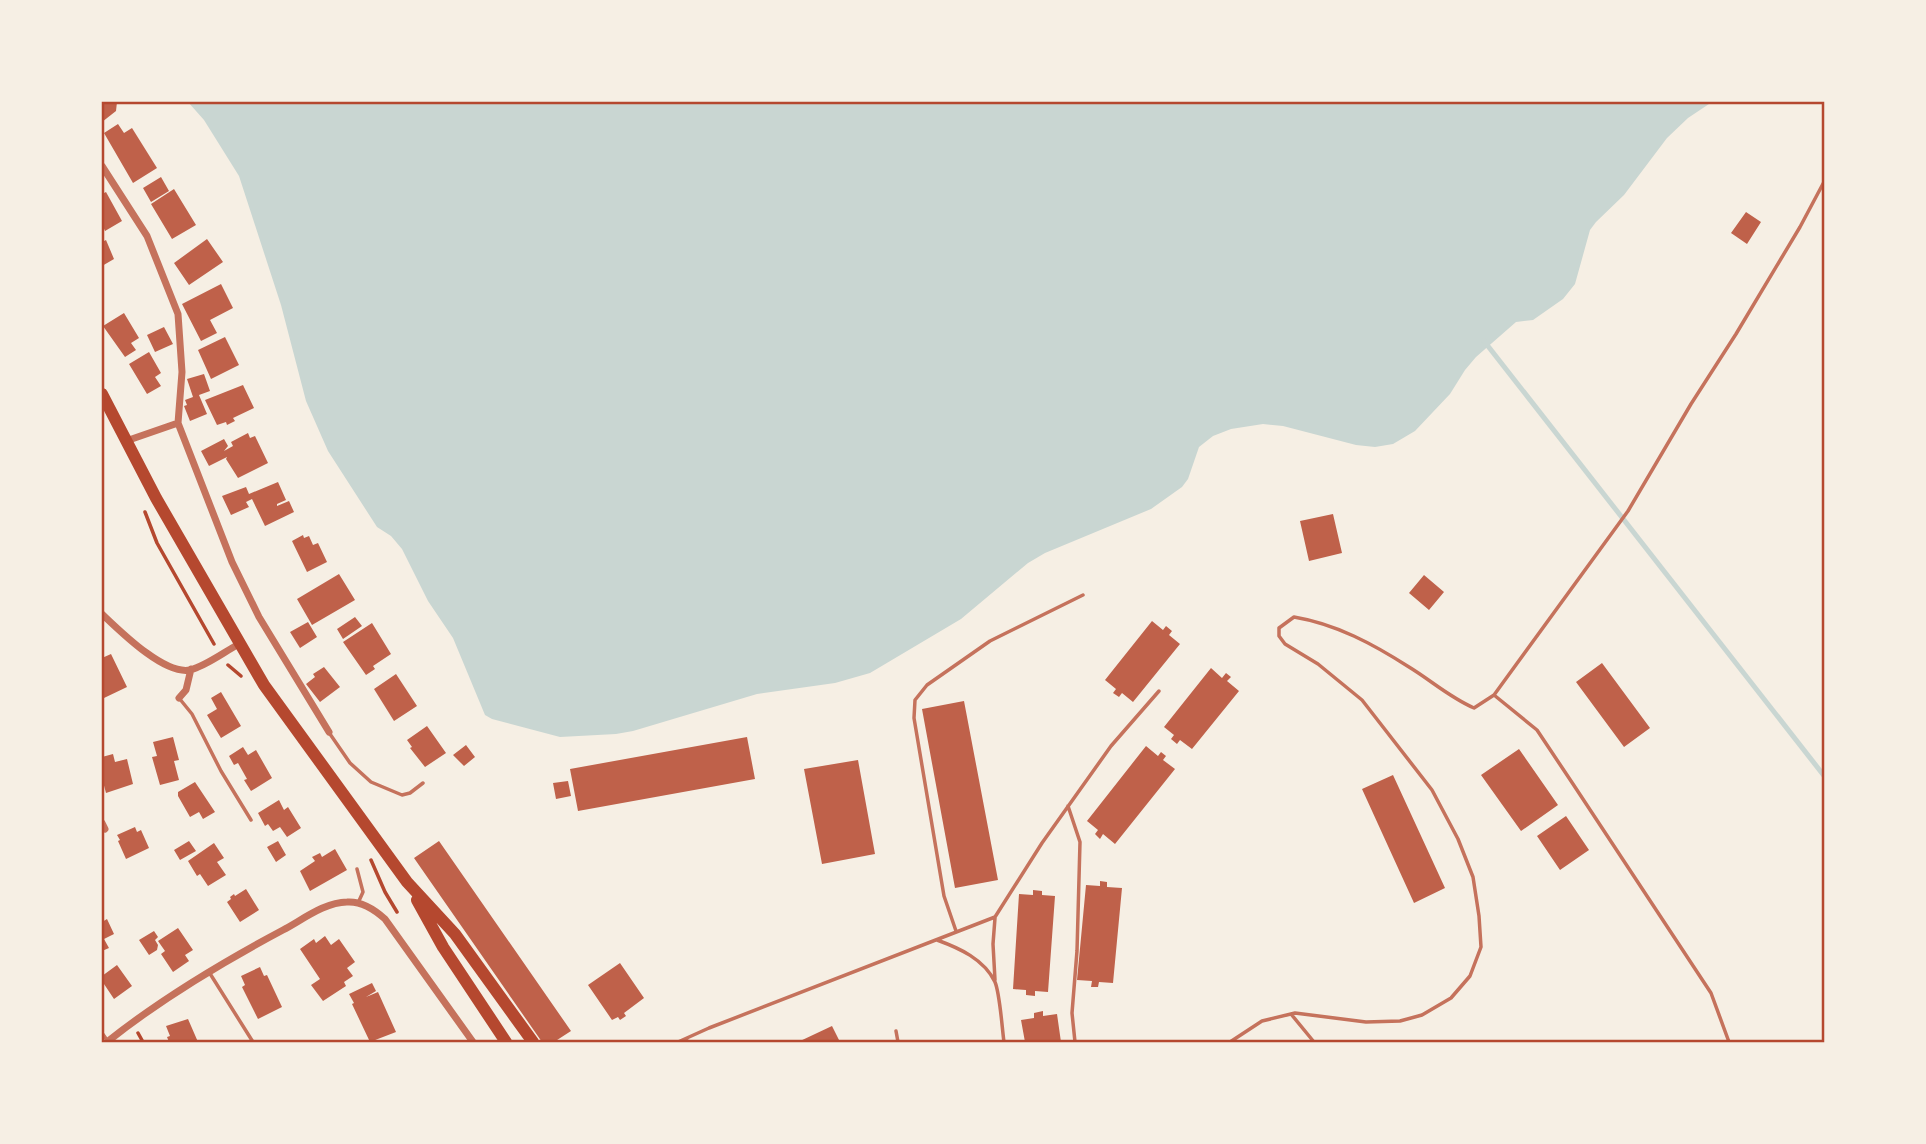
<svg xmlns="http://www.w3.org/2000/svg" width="1926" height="1144" viewBox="0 0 1926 1144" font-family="Poppins,sans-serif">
<rect width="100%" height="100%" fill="#f6efe4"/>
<path fill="#c9d6d2" d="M188,102H1712L1688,118L1667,138L1624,195L1596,222L1590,230L1575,284L1563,299L1533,320L1516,322L1476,357L1465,370L1450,394L1415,431L1393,444L1375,447L1356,445L1283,426L1263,424L1231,429L1213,436L1199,447L1188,479L1182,487L1151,509L1045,553L1028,563L961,619L870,673L835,683L757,694L633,731L616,734L560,737L492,719L485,715L453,638L428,601L402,549L391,536L377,527L328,451L306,401L281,305L239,176L204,120Z"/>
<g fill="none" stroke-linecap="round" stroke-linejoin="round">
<path stroke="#c9d6d2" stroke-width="5" d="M1484,341L1825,777"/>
</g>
<path fill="#bf614a" d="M102,102H117L116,111L102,122Z
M118,124L124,133L132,128L157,168L133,183L104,133Z
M161,177L169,191L151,202L143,188Z
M174,189L196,225L172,239L151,204Z
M106,192L122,221L105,231L102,224V194Z
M1746,212L1761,222L1747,244L1731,233Z
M102,237L104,241L106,240L114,259L102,266Z
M207,239L223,262L189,285L174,263Z
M221,284L233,308L210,320L217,333L201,341L182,304Z
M124,313L139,338L131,343L136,350L125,357L103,326Z
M164,327L173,344L155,352L147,335Z
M225,337L239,365L211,379L198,350Z
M149,352L161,373L155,377L161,386L147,394L129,364Z
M204,374L210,391L199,395L207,414L190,421L184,406L187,405L185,400L193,397L187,379Z
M243,385L254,408L233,418L235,421L227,425L226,422L217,425L205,400Z
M248,433L250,438L255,436L268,463L238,478L226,459L227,457L209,466L201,451L224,439L228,446L224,451L233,446L231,442Z
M278,482L286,500L277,504V506L289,501L294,512L265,526L252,499L246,502L249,507L231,515L222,496L246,487L249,494Z
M1333,514L1342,553L1309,561L1300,521Z
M303,535L304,538L309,536L313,545L318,543L327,562L307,572L292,541Z
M339,574L355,600L312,625L297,599Z
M1424,575L1444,592L1429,610L1409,593Z
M355,617L362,626L343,639L337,629Z
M1152,621L1163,630L1166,626L1172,631L1169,635L1180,644L1133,702L1122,693L1119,697L1113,693L1116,689L1105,680Z
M308,622L317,637L300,648L290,632Z
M372,623L391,654L373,666L375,669L366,675L343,642Z
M111,654L127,687L104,698L102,692V658Z
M1602,663L1650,728L1624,747L1576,682Z
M324,667L340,687L320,702L306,684L315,677L313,674Z
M1211,668L1222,678L1226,673L1231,677L1227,681L1239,691L1192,749L1180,740L1177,744L1171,739L1174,735L1164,727Z
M396,674L417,706L394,721L374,689Z
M221,692L241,726L221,738L207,715L217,709L211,698Z
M964,701L998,880L955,888L922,709Z
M427,726L446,753L425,767L410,748L412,747L407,740Z
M173,737L179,760L174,761L179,780L160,785L152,757L157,756L153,742Z
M747,737L755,779L578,811L570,769Z
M466,745L475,757L464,766L453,755Z
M1146,746L1158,756L1161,752L1166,756L1163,760L1175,769L1115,844L1103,834L1100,839L1095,834L1098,830L1087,821Z
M243,747L248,755L256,750L272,778L251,791L244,780L247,779L238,763L234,765L229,756Z
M1519,749L1558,805L1521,831L1481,775Z
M113,754L115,762L127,759L133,784L106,793L102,778V757Z
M858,760L875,854L822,864L804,769Z
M1393,775L1445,888L1414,903L1362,789Z
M568,781L571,796L556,799L553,783Z
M195,782L215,812L203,819L199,812L190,817L178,796V792Z
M279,800L284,810L288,807L301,828L287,837L280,827L273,831L268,824L265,826L258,813Z
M1566,816L1589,850L1560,870L1537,836Z
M135,827L137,832L141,830L149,848L126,859L118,841L120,840L117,835Z
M189,841L196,851L180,860L174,850Z
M278,841L286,855L276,862L267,847Z
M439,841L571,1031L554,1042H542L414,858Z
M214,843L224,858L217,862L226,875L208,886L200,874L197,876L188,861Z
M335,849L347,870L310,891L300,871L315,861L312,857L320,853L322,857Z
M1100,881L1107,882V887L1122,888L1113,983L1099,982L1098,987H1091L1092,981L1077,980L1086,885L1100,886Z
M246,889L259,910L240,922L227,902L231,899L230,897L234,894L235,896Z
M1033,890L1042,891V895L1055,896L1048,992L1035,991V996L1026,995V990L1013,989L1019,894L1033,895Z
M107,919L114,934L104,939L109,948L102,951V922Z
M178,928L193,950L185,955L189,961L173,972L161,954L165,951L158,941Z
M154,931L158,937L155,940L158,945L157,950L149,955L139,940Z
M325,936L331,945L339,939L355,962L347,968L353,976L344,982L346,986L323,1001L311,985L320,979L300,949L314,939L316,943Z
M620,963L644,998L624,1013L626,1016L620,1020L618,1017L612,1020L588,985Z
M117,965L132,986L114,999L102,981V976Z
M260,967L264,976L267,975L282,1007L258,1019L242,987L245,985L241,976Z
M372,983L376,991L366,997L378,992L396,1032L370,1042L352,1004L354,1003L349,994Z
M1043,1011V1016L1057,1014L1061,1042H1025L1021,1020L1034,1018V1013Z
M188,1019L198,1042H169L167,1037L170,1036L166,1026Z
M832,1026L840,1042H798Z"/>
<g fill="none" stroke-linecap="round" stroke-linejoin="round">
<path stroke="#b5482f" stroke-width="3.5" d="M145,512L157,543L214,644
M228,665L241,676
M371,860L385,892L397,912
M138,1033L143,1042"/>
<path stroke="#c5725c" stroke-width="3.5" d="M1494,695L1537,730L1573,784L1711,993L1729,1042
M179,698L192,714L221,771L251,820
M330,734L350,763L371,782L402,795L410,793L423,783
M1068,806L1080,842L1077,951L1072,1013L1075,1042
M357,869L363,892L358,903
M956,931L944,896L914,718L915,700L927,685L990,641L1083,595
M937,940C959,948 984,959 995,982C1000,994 1002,1028 1004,1042
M209,972L253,1042
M995,980L993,944L995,918
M1291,1014L1314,1042
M896,1031L898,1042
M102,1033L107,1040
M683,1040L690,1042
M678,1042L709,1028L995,917L1042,843L1111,746L1159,691
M1230,1042L1262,1021L1295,1013L1366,1022L1400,1021L1422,1015L1451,998L1470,976L1481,947L1479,916L1473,877L1458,839L1432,790L1362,700L1318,664L1285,644L1279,636V628L1294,617C1336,624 1373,644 1409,667C1432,681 1449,697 1474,708L1494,695L1628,511L1691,404L1736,334L1800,227L1825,180"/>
<path stroke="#c5725c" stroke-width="7" d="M102,166L147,236L178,314L182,372L178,423L232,562L259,617L329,732
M126,441L178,423
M102,614C120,631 164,675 190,670C206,666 224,652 239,644
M179,698L186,690L191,669
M102,823L105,829
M107,1042C162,998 221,963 283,930C302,920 325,902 347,902C362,901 374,909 385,919L473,1042"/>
<path stroke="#b5482f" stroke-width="12" d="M102,394L156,498L264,685L407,882L455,934L533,1042
M417,900L443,947L506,1042"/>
</g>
<rect width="1926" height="1144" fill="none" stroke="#f6efe4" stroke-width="206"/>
<rect x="103" y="103" width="1720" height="938" fill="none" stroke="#b5482f" stroke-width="2.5"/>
</svg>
